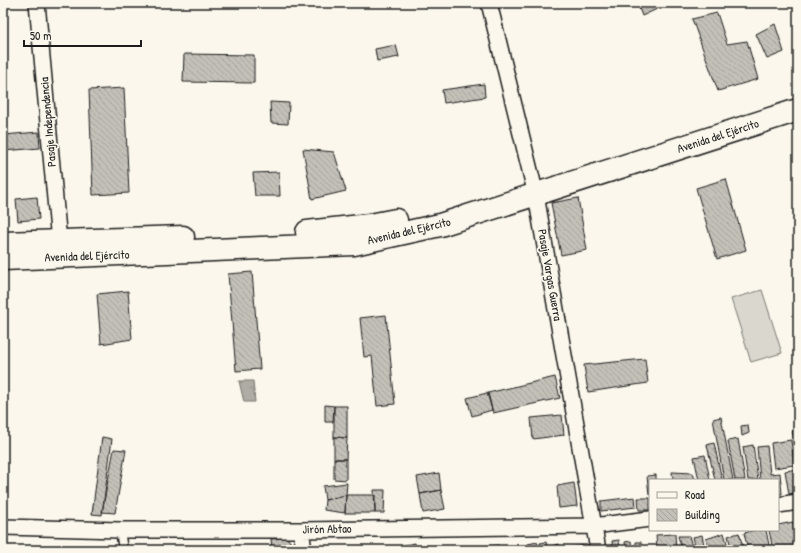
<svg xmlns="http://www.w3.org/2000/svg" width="801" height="553" viewBox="0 0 801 553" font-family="'Patrick Hand',sans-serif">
<defs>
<pattern id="water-ripples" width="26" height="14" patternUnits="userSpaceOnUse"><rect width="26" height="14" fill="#afaca5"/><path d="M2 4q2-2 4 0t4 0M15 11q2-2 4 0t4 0" fill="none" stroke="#96938d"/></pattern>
<pattern id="building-back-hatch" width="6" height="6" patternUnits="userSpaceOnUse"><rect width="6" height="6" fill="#c3c0b8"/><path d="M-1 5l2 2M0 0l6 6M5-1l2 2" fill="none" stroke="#a7a49e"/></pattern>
</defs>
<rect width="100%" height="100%" fill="#fbf7ec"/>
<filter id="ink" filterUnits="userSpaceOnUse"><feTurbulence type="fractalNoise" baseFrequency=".025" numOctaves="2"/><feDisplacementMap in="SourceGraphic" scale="8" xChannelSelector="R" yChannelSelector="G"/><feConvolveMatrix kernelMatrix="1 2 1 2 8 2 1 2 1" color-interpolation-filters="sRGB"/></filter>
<g filter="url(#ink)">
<path fill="#dad7ce" stroke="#7b7a75" d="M762,290L782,353L751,362L731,299Z"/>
<path fill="url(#water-ripples)" stroke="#74726e" d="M239,381H253L255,402H244Z"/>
<path fill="url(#building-back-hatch)" stroke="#1c1c1c" d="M637,3H670L642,16Z
M717,13L727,44L747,41L758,79L718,91L692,19Z
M775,24L784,52L767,59L756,34Z
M396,45L399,57L377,61L375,49Z
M184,54L254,55V83L183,82Z
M484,84L485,97L444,103L442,90Z
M124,88L129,193L93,195L89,90Z
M270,102L289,103L288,124L271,123Z
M39,132L40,148L3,151V135Z
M303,149L334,152L346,191L312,199Z
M279,172L280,196H255L253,173Z
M726,179L746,250L717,259L696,188Z
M37,197L39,219L18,221L16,199Z
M578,198L587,250L561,255L551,203Z
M252,272L260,369L236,371L228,274Z
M128,291L132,339L101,344L97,294Z
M386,315L395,404L377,406L372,356L364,357L360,318Z
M645,359L648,383L588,392L584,365Z
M555,377L560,398L493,413L488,393Z
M487,393L492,410L472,416L467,398Z
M325,405L334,406L333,422H325Z
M334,406H347V438L334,437Z
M562,415L564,435L533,439L531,418Z
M721,417L733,480H724L713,419Z
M748,425L749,433L742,436L741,426Z
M798,429V457L792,431Z
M102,437L112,439L102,515L92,514Z
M334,437L347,438L346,459H334Z
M738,439L745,480H735L728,441Z
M791,440L794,465L774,468L771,443Z
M714,443L722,480H715L707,445Z
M753,445L758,480H748L743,447Z
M767,446L770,474L780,473L782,494H778V480H760L757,447Z
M114,449L126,450L115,513L102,512Z
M705,455L710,480H699L694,457Z
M334,459H346V480L334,479Z
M798,469V492L789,494L785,471Z
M672,472L693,473L695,480H673Z
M439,473L441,490L420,494L417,477Z
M656,475V480H650V495H649L647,476Z
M347,483L346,495L325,500L323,486Z
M574,483L577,506L559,508L557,486Z
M374,490H385L384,513H375Z
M441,490L445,509L423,513L420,494Z
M346,495L345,513L324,510L325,500Z
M346,495H375V513H345Z
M635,497L636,507L601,511V501Z
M638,498H650V510H639Z
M793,522L798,544V550H773L769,530H778V525Z
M755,530H766L770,550H748L744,533Z
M724,533L729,550H709L706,539Z
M739,533L744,550H732L728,536Z
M675,534L676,550H657L656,535Z
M702,535L705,550H696L693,537Z
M678,536H689L693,550H682Z
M287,538L297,550H272L271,539Z
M619,540L620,550H613L612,541Z
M631,541L632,550H626L625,542Z
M537,542L539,550H529L528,544Z
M546,542L548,550H542L540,543Z
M636,542H641V550H636Z
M415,543L416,550H401L400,546Z
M559,544L560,550H550V547Z
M498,545L499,550H486L485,547Z
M590,545L591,550H563L562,548Z"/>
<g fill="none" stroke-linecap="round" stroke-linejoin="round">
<defs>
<path id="lane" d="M120,530L123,550"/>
<path id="street" d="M37,3L59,242
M489,3L536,195L598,550
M778,505L798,502
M3,527L120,530H301L593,526L650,519
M301,530L304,550"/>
<path id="secondary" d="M307,232L370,225L396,220
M3,243L183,237
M3,259L354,244L440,225L798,110"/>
</defs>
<use href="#lane" stroke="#1c1c1c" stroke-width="11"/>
<use href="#street" stroke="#1c1c1c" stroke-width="18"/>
<use href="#secondary" stroke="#1c1c1c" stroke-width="25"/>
<use href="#lane" stroke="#fbf7ec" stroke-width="8"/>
<use href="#street" stroke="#fbf7ec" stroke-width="15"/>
<use href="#secondary" stroke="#fbf7ec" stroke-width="22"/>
</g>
</g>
<g text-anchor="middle" stroke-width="3.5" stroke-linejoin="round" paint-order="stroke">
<g font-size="12" fill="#1c1c1c" stroke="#fbf7ec">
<text transform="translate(48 122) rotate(-95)" y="4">Pasaje Independencia</text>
<text transform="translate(718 136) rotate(-18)" y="4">Avenida del Ejército</text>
<text transform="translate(409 231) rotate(-13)" y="4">Avenida del Ejército</text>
<text transform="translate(87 256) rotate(-2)" y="4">Avenida del Ejército</text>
<text transform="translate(550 275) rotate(80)" y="4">Pasaje Vargas Guerra</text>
<text transform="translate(327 529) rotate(-1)" y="4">Jirón Abtao</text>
</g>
</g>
<rect width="801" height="553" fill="none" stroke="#fbf7ec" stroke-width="16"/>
<rect x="8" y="8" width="785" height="537" fill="none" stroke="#1c1c1c" stroke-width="1.5" filter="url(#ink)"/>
<rect x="649" y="479" width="130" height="52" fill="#fbf7ec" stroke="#a29f99"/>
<rect x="657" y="492" width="20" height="6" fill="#fbf7ec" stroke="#a29f99"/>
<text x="685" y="499" font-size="12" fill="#1c1c1c">Road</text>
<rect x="657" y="509" width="20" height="12" fill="url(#building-back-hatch)" stroke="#a29f99"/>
<text x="685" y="519" font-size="12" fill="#1c1c1c">Building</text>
<path d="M24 40v6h117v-6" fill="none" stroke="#1c1c1c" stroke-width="2"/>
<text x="30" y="40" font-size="12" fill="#1c1c1c" stroke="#fbf7ec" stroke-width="3" paint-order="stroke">50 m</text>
</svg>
